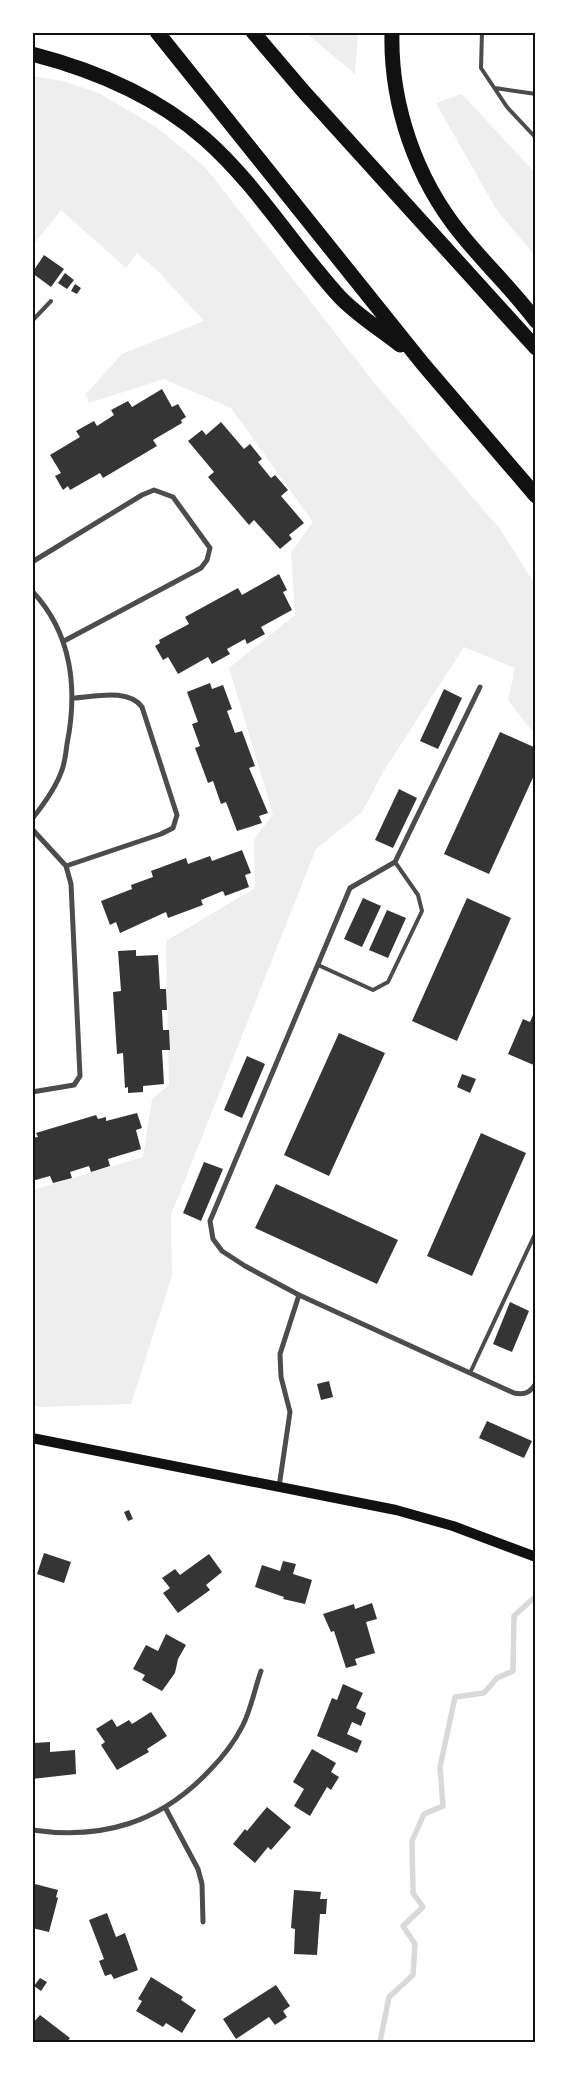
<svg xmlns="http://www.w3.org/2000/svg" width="568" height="2075" viewBox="0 0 568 2075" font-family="Lora,serif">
<rect width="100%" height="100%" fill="#fff"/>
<path fill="#eee" d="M306,33H358L355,74Z
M33,76L62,81L99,93L156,127L205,167L376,385L500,529L536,586L535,735L508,700L515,668L464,647L383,772L362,812L316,849L171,1215L172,1276L131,1404L39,1407L33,1405V1190L143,1157L152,1099L169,1085L166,941L255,888L254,840L273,814L229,668L295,615L291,553L313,522L231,408L164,379L89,403L86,394L122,354L204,321L157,270L137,253L126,268L61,210L33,245Z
M462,94L535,173V256L496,209L436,103Z"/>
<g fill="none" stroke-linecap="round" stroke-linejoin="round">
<path stroke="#d9d9d9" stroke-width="5.5" d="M380,2042L389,1997L413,1975L415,1944L403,1926L423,1907L413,1893L412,1841L424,1814L443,1806L440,1767L455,1697L484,1693L497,1678L513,1671L514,1616L536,1596"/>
</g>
<path fill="#353535" d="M44,255L64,269L51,287L32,273Z
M65,273L74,280L67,289L58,283Z
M75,284L81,288L77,294L71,291Z
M162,389L172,407L178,404L186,417L181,420L182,423L153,440L157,446L103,478L100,473L70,490L68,486L63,490L55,476L61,473L50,455L80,437L76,431L94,421L97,426L114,415L111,410L128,401L132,407Z
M221,422L244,449L250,444L262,459L258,462L271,478L275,475L288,490L281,496L304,523L289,535L292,539L280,549L254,520L249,525L208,477L214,472L188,441L202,430L206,435Z
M279,574L287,590L283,592L292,610L261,627L265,634L247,644L245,639L227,649L230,654L212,664L208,657L178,674L168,657L163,660L155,646L160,643L159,640L189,624L185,617L238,588L242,595Z
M210,683L212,689L223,685L232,709L227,711L235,733L242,731L255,766L249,768L268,813L259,816L262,823L237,831L226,802L221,804L213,781L208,783L195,748L200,746L192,724L198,722L187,692Z
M444,689L462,698L438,749L420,741Z
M500,732L536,748V771L489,874L444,854Z
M399,789L417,798L393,848L375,840Z
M242,850L251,873L245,875L249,887L225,896L223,891L201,900L203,905L168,918L166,912L120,933L116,922L110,925L101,901L132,889L131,885L153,877L151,871L186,858L188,864L210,856L212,861Z
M363,898L381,906L362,947L344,939Z
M467,898L511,918L457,1041L412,1021Z
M387,910L406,918L388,958L369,950Z
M136,950V956L158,955L160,989H166L167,1010H162L163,1030H169L170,1050H162L164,1084L143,1086V1092L128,1093V1087L125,1088L123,1053L117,1054L113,992L121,991L118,951Z
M536,1008V1066L508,1054L523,1019L530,1022Z
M339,1033L385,1053L329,1176L284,1155Z
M247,1056L265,1064L242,1118L224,1110Z
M462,1074L476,1079L470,1093L457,1087Z
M137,1113L142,1128L136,1130L141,1149L108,1159L110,1166L91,1172L89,1166L70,1172L72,1178L53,1183L50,1176L32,1181V1138L38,1137L36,1133L96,1115L98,1119L106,1117V1121Z
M481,1133L526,1153L472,1276L427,1256Z
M204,1162L223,1169L201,1221L183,1213Z
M276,1184L398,1240L377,1284L255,1228Z
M510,1302L529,1311L512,1352L493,1344Z
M329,1381L333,1397L321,1400L317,1384Z
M487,1421L532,1441L524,1458L479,1438Z
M129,1510L133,1519L128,1521L124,1512Z
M44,1553L71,1562L64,1583L37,1574Z
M209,1554L222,1572L206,1585L210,1590L178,1613L163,1593L170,1588L162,1578L175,1569L180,1575Z
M283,1561L296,1564L293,1574L312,1580L305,1604L283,1599L284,1597L255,1587L262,1565L280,1571Z
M372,1603L377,1619L366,1622L375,1653L355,1659L357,1665L346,1668L334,1631L331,1632L323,1614L354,1604L355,1609Z
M166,1634L186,1645L178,1659L175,1673L162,1691L142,1680L145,1675L133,1669L146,1645L158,1651Z
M343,1684L363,1693L356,1708L366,1713L361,1726L352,1722L347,1734L362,1741L357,1753L317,1736L332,1698L337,1700Z
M151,1712L167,1736L147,1749L149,1752L117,1770L101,1745L105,1742L96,1729L112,1719L117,1727L129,1720L132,1724Z
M50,1742V1752L75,1750L76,1774L32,1779L34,1743Z
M312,1749L336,1763L331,1772L339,1777L331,1790L327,1787L310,1816L294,1806L304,1789L293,1782Z
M267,1807L291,1827L271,1850L268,1847L255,1863L233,1844L245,1829L247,1831Z
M35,1884L58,1890L56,1897L58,1898L49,1932L32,1928L34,1920H32V1892Z
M294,1890L321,1892L320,1899H327L326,1914H320L317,1955L294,1954L295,1929L291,1928Z
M107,1913L116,1937L125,1933L138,1970L114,1979L111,1974L105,1976L99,1961L104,1959L89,1920Z
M151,1977L183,1997L181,2000L196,2010L182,2033L166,2023L163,2027L136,2011L142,2001L138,1999Z
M40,1978L47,1982L41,1991L34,1986Z
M276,1985L290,2006L283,2011L287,2017L275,2025L269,2017L236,2039L223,2019Z
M40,2015L70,2038L67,2042H38L32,2038V2024Z"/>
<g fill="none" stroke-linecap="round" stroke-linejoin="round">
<path stroke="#4c4c4c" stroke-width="4" d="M482,32L481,68L507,107L536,138
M495,88L536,94
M32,321L51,301
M318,965L373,990L388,982L422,911L418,895L395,862
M470,1373L536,1232"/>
<path stroke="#4c4c4c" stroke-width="5" d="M32,562L142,495L154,490L173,497L210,548L207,560L201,568L64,641
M32,591C72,633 78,689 67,744C66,752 65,762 62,770C56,788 44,804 32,819
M480,687L395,862L350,888L210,1221L213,1239L222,1251L245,1266L299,1295L514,1393C525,1395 530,1393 536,1383
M32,829L66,866L71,884L80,1076L74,1085L32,1092
M66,866L161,834L173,828L177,815L142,707C128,688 94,697 73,698
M279,1487L290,1412L281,1377L280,1354L299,1295
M166,1809L198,1869L202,1884L203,1922
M32,1830C102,1840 160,1823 209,1771C223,1757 234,1743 243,1725C251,1709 255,1688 261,1671"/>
<path stroke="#111" stroke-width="10" d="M32,1438L396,1510L453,1526L536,1557"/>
<path stroke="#111" stroke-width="15" d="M157,32L423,364L536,496
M253,32L304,92L536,348
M392,32C390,104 416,179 461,234C485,264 513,290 536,321
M32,54C94,70 157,97 205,139C256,184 292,244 338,295C355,314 380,329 400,345"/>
</g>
<rect width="568" height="2075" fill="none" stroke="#ffffff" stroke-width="68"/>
<rect x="34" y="34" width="500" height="2007" fill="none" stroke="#111" stroke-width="2"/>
</svg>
